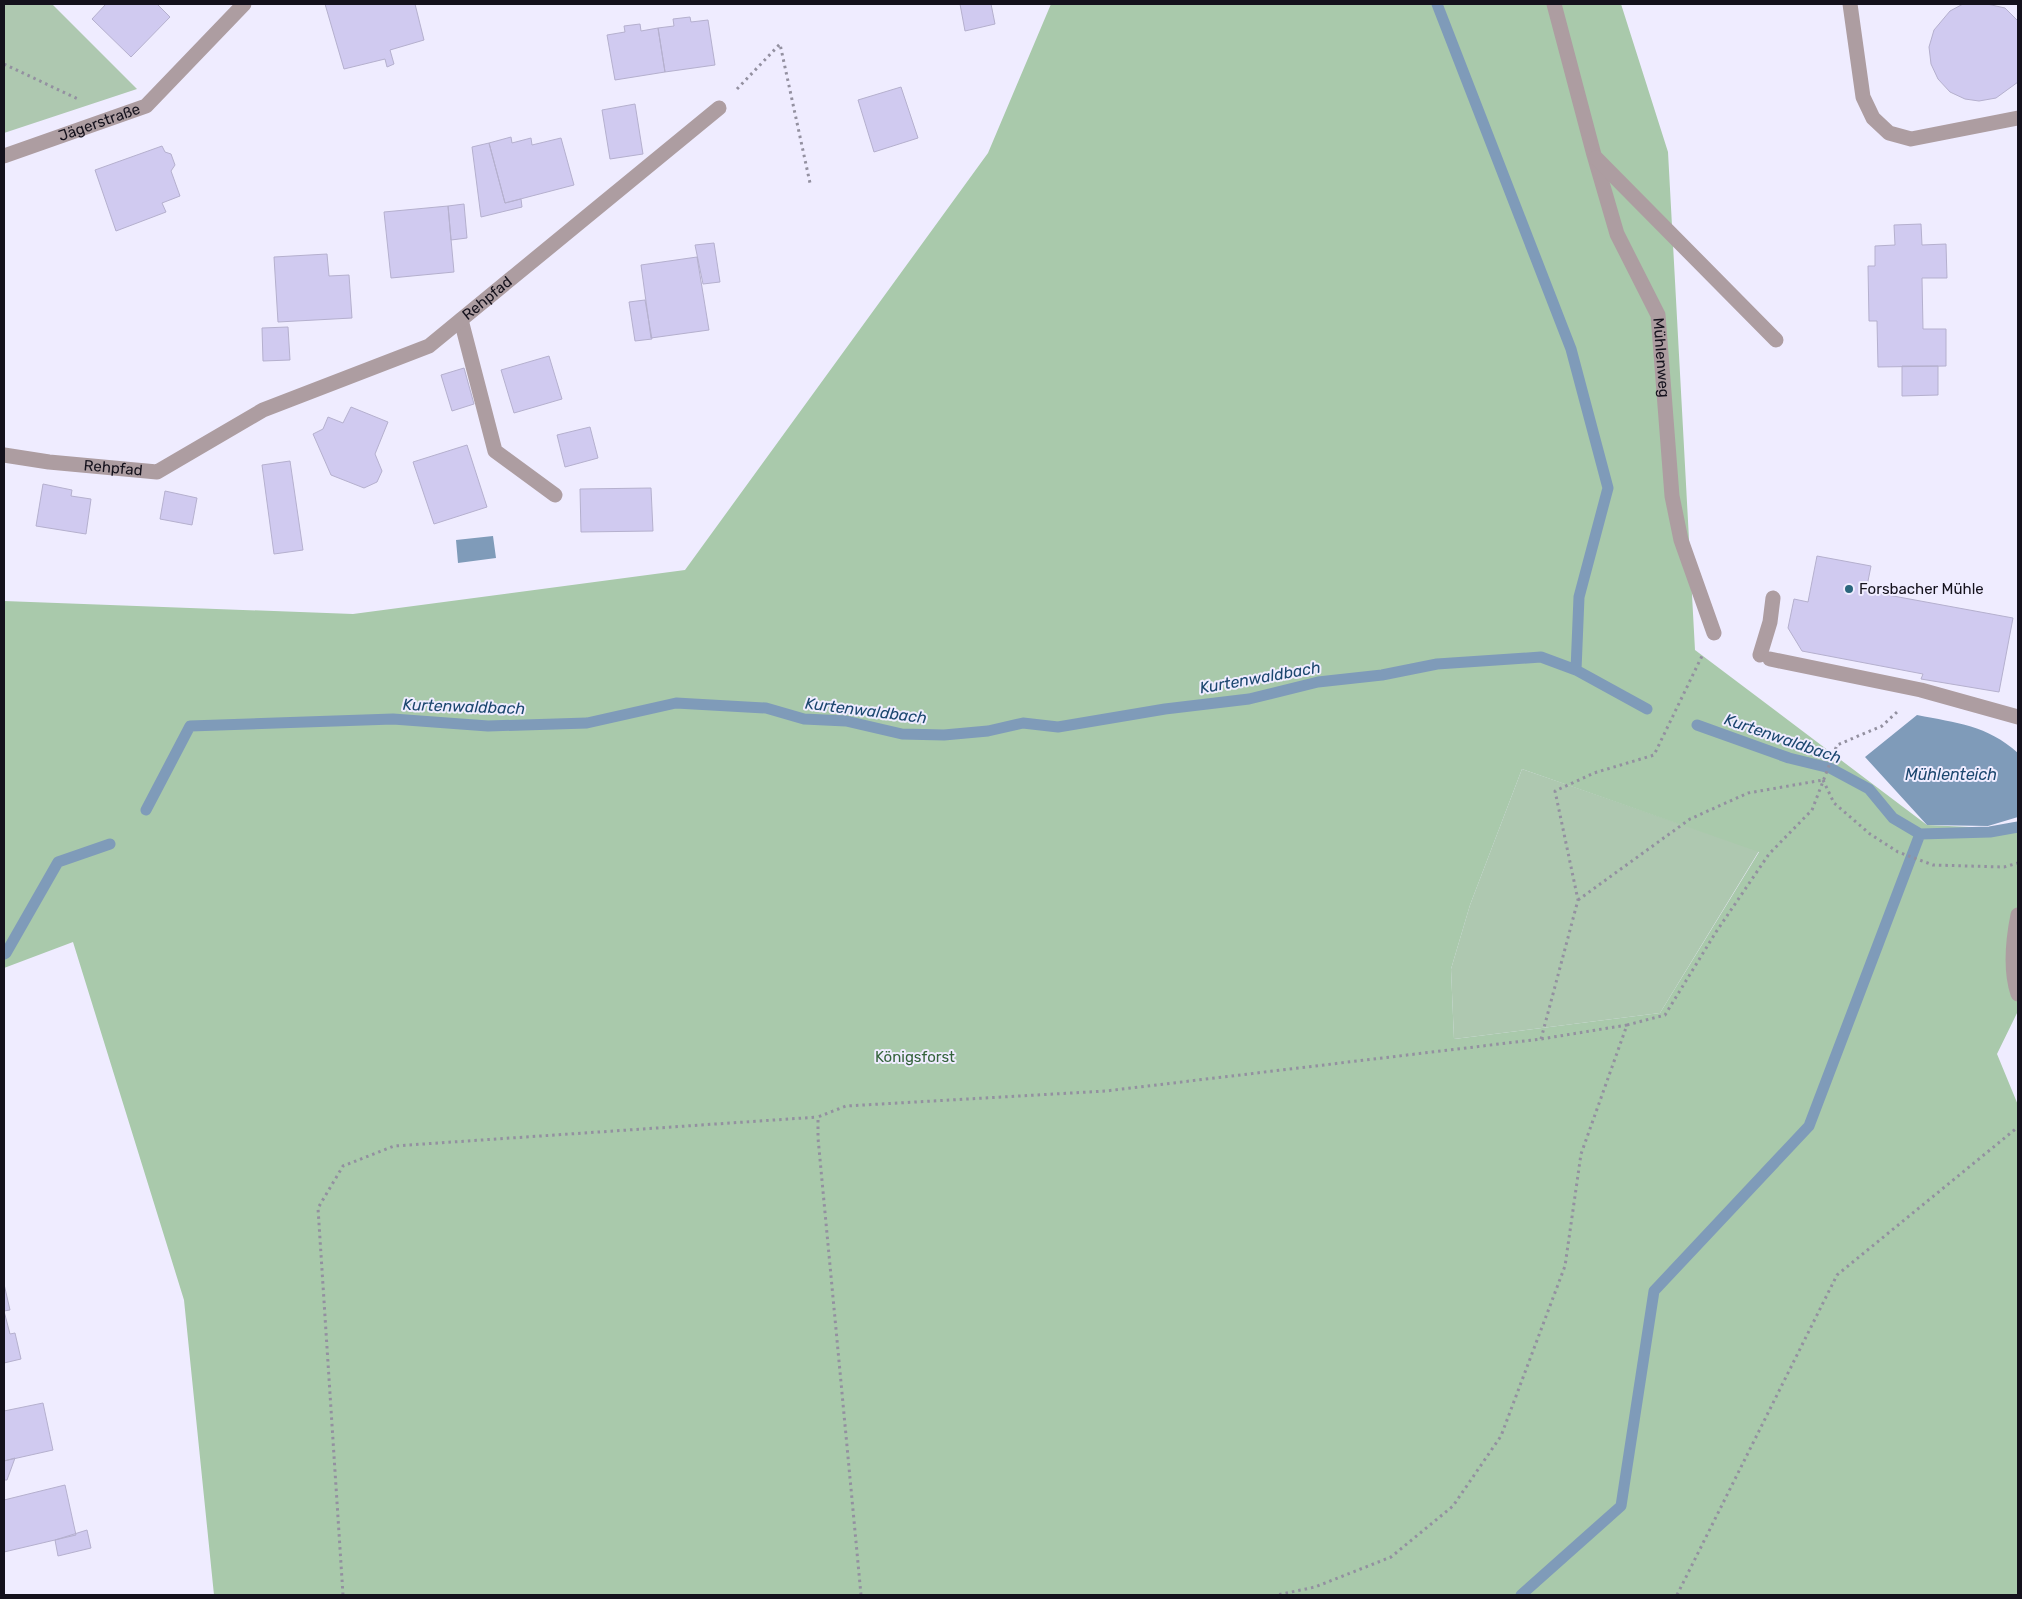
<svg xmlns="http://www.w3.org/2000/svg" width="2022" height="1599" viewBox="0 0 2022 1599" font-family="Rubik,sans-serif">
<rect width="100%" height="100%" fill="#efecff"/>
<path fill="#aec8b0" d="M4,4H52L137,89L4,133Z
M1522,769L1759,851L1660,1013L1454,1039L1451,969L1470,905Z"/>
<path fill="#a9c9ab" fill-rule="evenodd" d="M1051,4H1621L1668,152L1695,650L1927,825L1990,828L2018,822V1011L1997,1054L2018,1105V1595H214L184,1300L73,942L4,968V601L353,614L685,570L988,153ZM1522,769L1759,852L1660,1013L1454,1039L1451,969L1470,905Z"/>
<path fill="#7f9bb9" d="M493,536L496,558L458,563L456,540Z
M1917,715C1957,723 1987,725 2018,753V817L1988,826L1927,825L1865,757Z"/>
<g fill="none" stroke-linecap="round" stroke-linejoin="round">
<path stroke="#7f9bb9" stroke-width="11" d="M1437,4L1571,349L1608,488L1579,597L1576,670
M1697,725L1789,758L1830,768L1869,789L1893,818L1920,834L1990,832L2018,827
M146,810L190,726L393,719L488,726L587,723L676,703L766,708L804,719L846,721L902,734L944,735L988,731L1023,723L1058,727L1165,709L1249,699L1318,682L1382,675L1437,664L1541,657L1576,670L1647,709
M4,954L6,953L58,862L110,844
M1521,1595L1621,1506L1654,1291L1809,1126L1920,834"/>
</g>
<path fill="#d0caf0" stroke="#b5b0ce" d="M106,4H157L170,17L131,57L92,19Z
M325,4H415L424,40L390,50L394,64L387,67L385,59L344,69Z
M960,4H991L995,24L965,31Z
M1963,4H1987L2005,8L2018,21V82L1996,98L1979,101L1965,99L1950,92L1938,79L1931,64L1929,47L1934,30L1950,11Z
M690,17L691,22L708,20L715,65L665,72L658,28L674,26L673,19Z
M640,24L641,31L658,28L665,72L615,80L607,35L625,32L624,26Z
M901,87L918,138L874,152L858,100Z
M635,104L643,154L610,159L602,110Z
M511,137L512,143L531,138L532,145L561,138L574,185L505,203L489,143Z
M489,143L505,203L521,199L522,207L481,217L472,147Z
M162,146L165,152L171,154L175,165L171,171L180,196L162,203L166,212L116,231L95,170Z
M464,204L467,238L451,240L448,206Z
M448,206L454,272L391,278L384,212Z
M1921,224L1922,245L1946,244L1947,278H1922L1923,329H1946V366L1878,367L1877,321H1869L1868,266H1875V246L1895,245L1894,225Z
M714,243L720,282L703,284L695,245Z
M327,254L329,276L349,275L352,318L278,322L274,257Z
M697,257L709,330L651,338L641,265Z
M645,300L652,339L635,341L629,302Z
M288,327L290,360L263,361L262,328Z
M549,356L562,399L514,413L501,370Z
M1902,366H1938V395L1902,396Z
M464,368L474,404L452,411L441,375Z
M351,407L388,422L375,454L382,471L377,482L364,488L331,475L313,434L323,429L328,417L343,423Z
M590,427L598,458L565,467L557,435Z
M467,445L487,507L434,524L413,462Z
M290,461L303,550L274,554L262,465Z
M43,484L72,490L71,496L91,499L86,534L36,526Z
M651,488L653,531L581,532L580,489Z
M165,491L197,498L192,525L160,519Z
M1817,556L1871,566L1866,591L2013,618L1999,692L1921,679L1923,674L1802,651L1788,628L1794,599L1808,602Z
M4,1284L10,1310L4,1311Z
M4,1311L10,1334L15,1333L21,1359L4,1363Z
M43,1403L53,1450L4,1461V1411Z
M15,1458L7,1480H4V1461Z
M65,1485L76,1535L4,1552V1500Z
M87,1530L91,1548L58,1556L55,1540Z"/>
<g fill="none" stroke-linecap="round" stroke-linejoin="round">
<path stroke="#9390a0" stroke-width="3" stroke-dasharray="2.5 4" stroke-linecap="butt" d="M4,64L80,100
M737,89L780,44L810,183
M1823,780L1834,803L1870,834L1898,852L1933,865L2004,867L2018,863
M1578,900L1690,819L1748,793L1823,780
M1627,1025L1665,1015L1716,932L1769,854L1812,810L1837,745L1882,726L1897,712
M1541,1039L1578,900L1555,791L1594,773L1654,755L1702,656
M343,1595L318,1208L343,1166L394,1146L818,1117
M861,1595L818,1138V1117L846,1106L1106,1091L1541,1039L1627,1025L1581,1154L1565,1266L1501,1436L1453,1506L1391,1557L1315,1587L1277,1595
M1677,1595L1837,1275L2018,1127"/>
<g stroke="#ad9da1" stroke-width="15">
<path id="s1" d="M1554,4L1594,155L1617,234L1658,315L1672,496L1681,540L1714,633"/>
<path d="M1850,4L1863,97L1873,118L1889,133L1911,139L2018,118"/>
<path id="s2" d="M4,156L146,106L244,4"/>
<path d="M1596,158L1776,340"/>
<path d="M461,320L495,451L555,495"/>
<path id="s3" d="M4,455L49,462L157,472L263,410L429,346L719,108"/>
<path d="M1760,655L1770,622L1773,598"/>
<path d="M1770,659L1921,690L2018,717"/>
<path d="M2018,915C2013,940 2010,970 2018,994"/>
</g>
</g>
<circle fill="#2a667d" stroke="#efecff" stroke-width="2" cx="1849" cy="589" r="5"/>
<g text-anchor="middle" stroke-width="4" stroke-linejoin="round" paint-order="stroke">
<g font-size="15" fill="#14111c" stroke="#efecff">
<text dy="5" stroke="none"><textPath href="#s2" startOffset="101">Jägerstraße</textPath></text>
<text dy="5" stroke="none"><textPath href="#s3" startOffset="530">Rehpfad</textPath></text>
<text dy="5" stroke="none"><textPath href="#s1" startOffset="372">Mühlenweg</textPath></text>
<text dy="5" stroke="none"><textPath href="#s3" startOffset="110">Rehpfad</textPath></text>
</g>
<g font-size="15" fill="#14111c" stroke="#efecff" text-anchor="start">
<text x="1859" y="594">Forsbacher Mühle</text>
</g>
<g font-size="15" fill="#35643c" stroke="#efecff">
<text x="915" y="1062">Königsforst</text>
</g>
<g font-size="16" font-style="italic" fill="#1c476f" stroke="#efecff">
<text transform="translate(1260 677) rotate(-10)" y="6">Kurtenwaldbach</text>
<text transform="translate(464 706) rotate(2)" y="6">Kurtenwaldbach</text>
<text transform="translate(866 710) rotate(7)" y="6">Kurtenwaldbach</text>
<text transform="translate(1783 738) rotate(19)" y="6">Kurtenwaldbach</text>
<text x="1951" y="780">Mühlenteich</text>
</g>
</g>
<rect width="2022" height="1599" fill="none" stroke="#14111c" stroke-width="10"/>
</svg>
